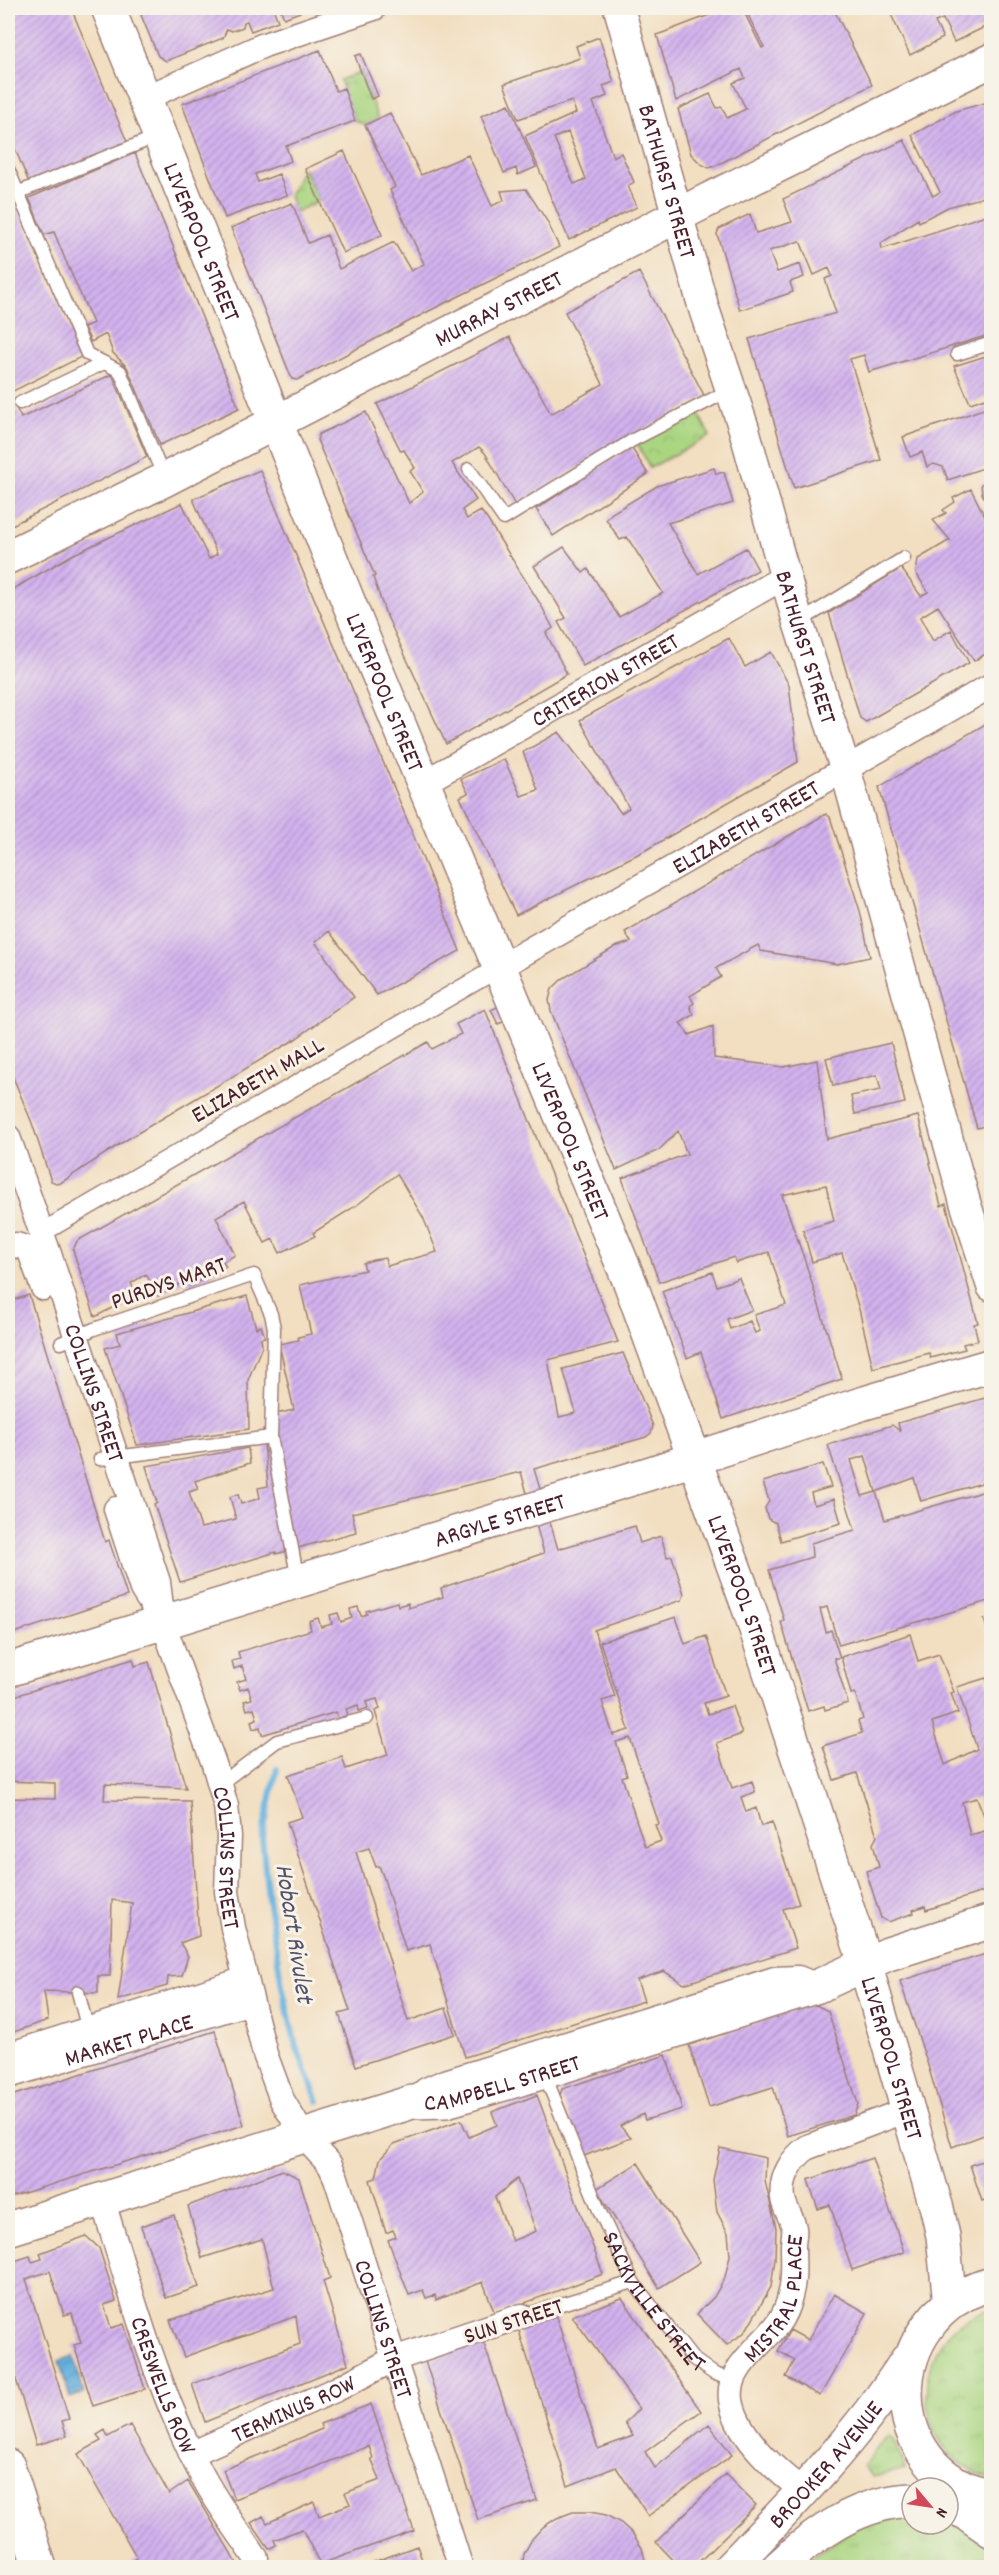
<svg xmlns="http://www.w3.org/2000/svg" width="999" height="2575" viewBox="0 0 999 2575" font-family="Dekko,sans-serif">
<defs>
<pattern id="grass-tufts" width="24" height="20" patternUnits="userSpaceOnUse" patternTransform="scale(1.5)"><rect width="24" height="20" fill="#aad581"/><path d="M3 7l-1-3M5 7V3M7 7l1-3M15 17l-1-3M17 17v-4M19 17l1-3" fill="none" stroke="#94b670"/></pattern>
<pattern id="park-crowns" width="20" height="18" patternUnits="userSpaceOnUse" patternTransform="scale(1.5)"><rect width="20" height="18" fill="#aad581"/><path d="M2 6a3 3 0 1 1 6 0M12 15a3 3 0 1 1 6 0" fill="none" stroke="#94b670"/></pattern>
<pattern id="water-waves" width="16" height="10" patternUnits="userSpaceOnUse" patternTransform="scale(1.5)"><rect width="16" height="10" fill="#66b2df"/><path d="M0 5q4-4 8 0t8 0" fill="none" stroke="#5690b5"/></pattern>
<pattern id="building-hatch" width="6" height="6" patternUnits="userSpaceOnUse" patternTransform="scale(1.5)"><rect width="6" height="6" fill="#d3b3ef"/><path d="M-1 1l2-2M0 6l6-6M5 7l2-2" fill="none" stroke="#ad91c2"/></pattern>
</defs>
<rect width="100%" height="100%" fill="#f7f3e8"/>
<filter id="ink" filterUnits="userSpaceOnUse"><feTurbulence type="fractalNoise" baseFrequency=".0167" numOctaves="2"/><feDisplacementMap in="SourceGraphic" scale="12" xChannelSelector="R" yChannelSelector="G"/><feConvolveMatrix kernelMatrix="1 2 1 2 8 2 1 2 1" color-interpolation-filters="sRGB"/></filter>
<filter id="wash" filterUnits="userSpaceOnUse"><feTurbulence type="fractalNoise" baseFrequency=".008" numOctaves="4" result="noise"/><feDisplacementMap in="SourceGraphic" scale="24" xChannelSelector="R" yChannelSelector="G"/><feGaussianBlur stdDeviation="1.35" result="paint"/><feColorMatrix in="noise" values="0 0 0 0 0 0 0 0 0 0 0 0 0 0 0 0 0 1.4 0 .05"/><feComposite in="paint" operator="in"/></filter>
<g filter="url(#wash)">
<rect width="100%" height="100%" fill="#f2dec0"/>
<path fill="url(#grass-tufts)" stroke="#7a7a56" stroke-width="1.5" d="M361,72L378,119L365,125L355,121L340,80Z
M303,168L320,201L295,212L289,196Z
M991,2309V2377L986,2393L991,2407V2478C905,2454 905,2332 991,2309Z
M888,2435L893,2439L906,2469L873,2477L863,2466Z
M896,2517H912V2524H948V2520L991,2546V2567L797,2568L854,2528Z"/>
<path fill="url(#park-crowns)" stroke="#7a7a56" stroke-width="1.5" d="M697,411L710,436L650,468L637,443Z"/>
<path fill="url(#water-waves)" stroke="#586885" stroke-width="1.5" d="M73,2356L84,2393L70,2398L59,2361Z"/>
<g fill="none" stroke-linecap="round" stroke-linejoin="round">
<path stroke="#66b2df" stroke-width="6" d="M277,1769L262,1837L268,1899L282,1986L296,2046L318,2101"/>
</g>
<g id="blocks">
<path fill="url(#building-hatch)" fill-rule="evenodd" d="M8,8H71L128,144L30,185L11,139L8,140Z
M146,8H273L278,21L251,31L247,21L244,22L243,27L232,31L227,29L223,38L166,61L158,56L141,15Z
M280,8H299L300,12L284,18Z
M722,8H742L762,48L764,47L746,11L753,8H833L872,85L717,165L709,168L701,164L691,154L678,109L710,94L717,108L722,107L727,118L746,109L733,83L745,78L741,69L676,101L657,35L712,14L723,10Z
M888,8H986L991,24L954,42L943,19L935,22L943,38L910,55Z
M599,37L614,82L603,86L607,96L593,102L613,157L621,153L634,182L628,186L637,207L569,240L525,136L576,113L572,101L518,119L504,84L580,58L576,46ZM568,132L586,179L574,184L554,138Z
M320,50L336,91L344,88L355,121L286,146L291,161L255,174L258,182L279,174L287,195L225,218L182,104Z
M361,54L378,96L371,99L355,56Z
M992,101V195L948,207L919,222L918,219L881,243L882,249L992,213V334L869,372L864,355L850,359L881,460L794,488L749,339L836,313L825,279L832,276L829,268L814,275L800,241L769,251L777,272L800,264L804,277L790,282L793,292L740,310L717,234L719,229L750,214L756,233L792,222L783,199L904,140L933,196L940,192L912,135L956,111Z
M509,104L536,167L518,175L516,168L504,173L481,116Z
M390,113L421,175L468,155L492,206L504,200L501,191L526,189L547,221L559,247L431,310L297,380L292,379L231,228L292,203L308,243L327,235L339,269L394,242L411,271L424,264L390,190L395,187L365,125Z
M344,151L382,235L343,253L305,169Z
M135,153L239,408L160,445L127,367L113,353L106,334L91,342L84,327L93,323L65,259L54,232L44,235L29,198Z
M8,184L81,357L9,393L21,418L112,374L147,457L8,527Z
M639,272L705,397L631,436L515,505L485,453L479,447L452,463L476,500L462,510L467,519L481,511L487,519L541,605L553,628L546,633L567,674L446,744L385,612L373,577L375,576L317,440L319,434L366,412L409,503L423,492L410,471L415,468L404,450L401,451L377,404L510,337L551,414L603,384L565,312Z
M992,354V396L970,403L954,366Z
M992,406V465L948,480L943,467L934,464L927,467L922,452L910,457L903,437Z
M631,447L648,474L553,536L536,509Z
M714,468L716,474L724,472L733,503L668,523L698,574L746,548L758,570L583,666L558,622L566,618L534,566L564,547L583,573L588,569L619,617L663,593L627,537L620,540L606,519L612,513L657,486Z
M260,470L395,790L460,951L377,995L329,931L315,942L354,997L294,1040L126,1140L59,1184L51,1181L32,1123L8,1065V592L72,555L182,503L209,559L217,554L193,499Z
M992,481V509L982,494L981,484Z
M971,489L989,525L992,524V650L974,661L938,606L920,617L933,641L951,630L969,663L866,722L860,718L829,613L901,568L921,596L928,592L916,573L918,559L950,540L933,520L946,513L943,510L955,502L953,498Z
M729,638L745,667L771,652L789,685L798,762L644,851L516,915L460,797L468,793L461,779L504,759L521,796L538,790L523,752L559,732L621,813L629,808L580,720Z
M992,720V771L989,772L992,778V1124L977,1128L879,787Z
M826,814L830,817L860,911L870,957L837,964L761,951L758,945L716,968L721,977L690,996L694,1003L690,1006L694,1015L680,1023L689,1035L713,1026L714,1058L784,1067L817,1060L827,1139L918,1116L941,1206L946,1204L978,1323L974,1324L978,1340L963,1344L965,1349L930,1358L929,1353L873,1368L859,1309L842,1253L812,1262L803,1230L834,1221L826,1185L782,1195L806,1264L842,1379L723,1419L701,1352L687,1358L662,1291L712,1272L717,1286L739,1278L752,1310L727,1319L730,1329L750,1321L755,1333L760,1331L754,1315L786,1305L769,1252L736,1263L734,1257L659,1282L622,1178L687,1154L678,1131L659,1150L616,1170L551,1011L549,1000L552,989L562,979L615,947L631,942L625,932Z
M501,1005L507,1020L498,1024L491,1010Z
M485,1009L618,1342L548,1360L559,1417L576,1413L563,1369L623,1353L653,1426L651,1433L646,1437L534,1469L558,1549L635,1526L640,1543L661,1536L667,1557L672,1556L684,1594L682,1600L594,1630L615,1697L602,1701L613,1735L629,1730L600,1642L676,1617L685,1644L706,1636L726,1696L704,1703L708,1714L732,1706L742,1734L717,1743L732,1788L752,1781L755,1792L741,1797L746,1812L756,1808L761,1826L772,1822L799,1904L783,1909L796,1948L684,1984L664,1971L637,1980L644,2001L465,2057L430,1944L406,1951L383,1876L379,1866L376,1867L369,1848L356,1852L408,2021L446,2008L455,2034L356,2066L339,2014L350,2011L287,1822L302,1817L288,1775L342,1757L346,1769L388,1755L375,1711L380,1709L377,1699L366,1702L368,1708L359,1711L358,1705L346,1709L348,1715L338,1719L336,1712L262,1735L260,1727L253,1729L251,1721L257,1719L254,1708L247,1710L244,1701L252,1699L248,1687L240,1690L237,1682L246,1679L242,1666L234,1669L232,1661L240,1659L238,1652L311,1630L309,1621L318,1618L321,1627L332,1624L330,1615L338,1613L341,1622L352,1618L350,1609L358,1607L361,1616L367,1614L366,1611L397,1602L398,1606L408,1603V1608L443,1597L441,1588L544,1553L521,1472L352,1513L356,1532L276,1554V1552L180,1582L154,1504L157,1503L146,1466L248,1448L250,1463L195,1481L198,1489L189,1492L201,1528L236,1519L230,1497L238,1494L241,1504L260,1498L258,1488L268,1486L264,1443H266L263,1429L273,1427L270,1415L294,1410L279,1344L299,1340L298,1337L311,1334L300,1285L365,1270L363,1263L373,1260L385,1258L387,1266L437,1252L423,1217L397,1174L357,1205L313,1233L315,1236L280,1253L273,1239L265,1243L244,1201L216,1217L235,1255L223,1262L226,1267L190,1286L187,1280L158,1296L146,1274L131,1283L137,1295L95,1317L73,1250L77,1241L428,1042L432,1049L461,1034L456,1024ZM630,1738L659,1824L655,1825L661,1841L645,1847L622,1777L627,1775L616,1742Z
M891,1043L905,1103L855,1114L851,1096L881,1090L877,1075L833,1086L826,1058Z
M29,1295L105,1542L109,1540L127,1596L8,1635V1302Z
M247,1296L256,1328L261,1326L265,1337L261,1338L262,1346L248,1380L249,1429L137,1445L105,1348L120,1344L117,1333Z
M992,1396V1480L921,1501L914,1478L876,1492L865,1456L851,1460L862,1496L876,1492L885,1520L992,1489V1600L839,1645L827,1607L820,1609L826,1632L831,1630L840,1658H834L848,1703L825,1710L824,1706L808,1711L781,1622L784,1620L769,1570L812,1557L811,1543L855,1530L828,1445L892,1425L900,1431L898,1423Z
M823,1464L831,1487L811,1493L814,1505L834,1499L841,1523L781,1541L776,1523L768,1519L765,1508L769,1501L763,1482Z
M992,1617V1642H991L984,1619Z
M910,1634L918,1661L939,1654L954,1692L951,1693L958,1713L932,1722L945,1765L977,1749L957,1687L986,1678L992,1696V1836L977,1798L962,1802L970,1835L985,1831L992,1855V1889L926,1910L925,1906L913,1910L914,1913L888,1922L881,1918L866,1871L879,1867L873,1844L877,1836L857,1773L834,1780L823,1746L862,1733L858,1721L863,1719L855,1693L851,1694L841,1657Z
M133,1659L135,1666L149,1662L186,1788L105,1784L104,1800L190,1801L199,1936L180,1943L188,1956L182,1976L168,1977L167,1986L118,2000L132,1903L112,1900L110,1976H98V1993L44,1991L48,2020L8,2034V1798L55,1799V1783L8,1781V1698Z
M992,1952V2132L952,2147L927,2062L900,1981Z
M814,2004L828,2011L858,2104L854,2115L788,2136L773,2087L709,2107L689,2045Z
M215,2031L244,2125L8,2198V2097Z
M666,2055L682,2109L645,2120L643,2114L620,2126L631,2138L584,2156L560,2095L562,2089Z
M537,2095L603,2274L495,2314L483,2282L436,2300L435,2295L426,2298L423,2290L409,2295L388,2240L396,2237L393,2230L386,2233L370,2180L376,2178L380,2159L394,2144L461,2120L469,2137L497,2125L492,2112ZM517,2179L536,2231L512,2241L495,2197Z
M720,2148L766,2158L765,2181L776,2228L775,2259L771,2287L745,2332L727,2345L697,2314L714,2297L725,2277L730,2256L728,2233L717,2212L713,2180Z
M872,2158L904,2252L852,2270L830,2205L818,2209L808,2180Z
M992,2158V2197L982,2201L970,2165Z
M638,2163L700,2262L659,2288L596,2189Z
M282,2170L299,2178L330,2278L323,2281L348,2364L205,2422L192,2384L300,2344L296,2316L184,2357L170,2320L274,2288L262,2239L202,2258L188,2206Z
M174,2215L199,2287L166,2298L141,2226Z
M86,2236L99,2248L116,2301L104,2305L111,2328L124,2324L145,2389L93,2406L74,2345L81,2343L72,2313L64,2315L50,2271L26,2279L69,2419L62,2421L67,2436L36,2445L8,2353V2263L30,2256L32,2262L42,2259L40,2253Z
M834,2294L867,2313L820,2396L786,2377L795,2360L778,2351L790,2330L808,2340Z
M622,2298L701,2411L645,2452L655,2468L709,2424L732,2455L648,2516L616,2467L568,2486L518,2328L556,2316L598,2449L633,2436L625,2423L639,2409L572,2316Z
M483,2341L537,2500L478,2520L425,2361Z
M371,2404L414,2531L320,2564L302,2529L274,2540L276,2545L269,2549L251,2523L263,2516L267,2523L314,2502L319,2516L350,2504L345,2493L380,2480L371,2459L373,2458L369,2446L234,2499L223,2470L322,2429L320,2424Z
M130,2425L169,2494L188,2481L238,2565L233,2568H120L137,2558L78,2454L101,2441L97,2435L105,2430L108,2437Z
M725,2474L756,2505L693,2568H681L656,2542Z
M573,2512H590L606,2515L621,2523L633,2534L642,2548L647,2568H522L524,2554L532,2539L543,2527L557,2518Z
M417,2546L425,2568H373L371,2563Z"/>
</g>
</g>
<g filter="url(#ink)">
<use href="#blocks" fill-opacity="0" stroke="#9e7e76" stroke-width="1.5"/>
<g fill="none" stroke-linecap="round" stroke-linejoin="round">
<defs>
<g id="service">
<path d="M8,169L87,354L120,371L164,478"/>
<path d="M17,193L158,136"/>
<path d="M957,354L992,343"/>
<path d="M20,403L104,363"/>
<path d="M469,469L504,519L633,440L730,390"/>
<path d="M799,622L904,558"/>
<path d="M61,1343L94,1329L254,1275L271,1314L274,1328L271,1437L100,1459"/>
<path d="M271,1437L298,1580"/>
<path d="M220,1784L277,1741L367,1718"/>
<path d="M78,1992L88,2030"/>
<path id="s1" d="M544,2073L599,2210L633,2282L692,2358L713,2373L733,2381"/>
<path d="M522,2316L633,2282"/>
</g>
<path id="pedestrian" d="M41,1233L498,968"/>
<g id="minor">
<path d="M145,98L264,45L374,8"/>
<path id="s2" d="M425,782L786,576"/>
<path id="s3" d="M498,968L992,685"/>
<path id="s4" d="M8,1137L49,1254L158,1582L163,1623L214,1764L226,1806L229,1836L227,1892L233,1928L265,2054L282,2100L304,2137L330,2165L336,2178L461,2568"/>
<path d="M16,1245L29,1249L43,1288"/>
<path d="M116,1509L142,1589L159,1616"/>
<path d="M8,2055L246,1979"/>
<path id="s5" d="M8,2076L251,2002"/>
<path d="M412,2102L426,2090L442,2083L775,1979L798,1978L818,1986"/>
<path id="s6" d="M102,2199C129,2285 152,2372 191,2453C208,2491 233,2524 256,2558"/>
<path id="s7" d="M191,2454L337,2389L394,2359L522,2316"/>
<path id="s8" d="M805,2492C778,2473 740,2438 732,2405C723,2370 759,2349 777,2325C783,2317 788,2305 790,2296C795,2279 793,2263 793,2246C793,2240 795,2234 794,2228C792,2217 784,2208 783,2198C780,2177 792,2158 808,2147L907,2110"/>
</g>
<g id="tertiary">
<path id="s9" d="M619,8L704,309L744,429L798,622L845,768L965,1202L992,1286"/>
</g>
<g id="secondary">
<path id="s10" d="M108,8L357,623L631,1285L751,1614L860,1947L937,2209L943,2236L950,2303"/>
<path id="s11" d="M8,557L164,480L706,201L992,60"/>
<path id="s12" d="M8,1670L651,1473L861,1404L992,1365"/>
<path id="s13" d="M8,2229L412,2102L446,2101L544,2072L818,1986L888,1954L992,1921"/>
</g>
<g id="trunk">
<path d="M992,2284C878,2313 877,2475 992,2496"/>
<path d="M8,2466L40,2568"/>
<path d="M948,2505L966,2513L992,2531"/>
<path id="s14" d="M730,2568C794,2502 857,2437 907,2360"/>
<path d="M778,2568C815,2533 859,2502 912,2500"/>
</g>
</defs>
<use href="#service" stroke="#9e7e76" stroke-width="15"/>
<use href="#pedestrian" stroke="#9e7e76" stroke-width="21"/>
<use href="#minor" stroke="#9e7e76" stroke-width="27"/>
<use href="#tertiary" stroke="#9e7e76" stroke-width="33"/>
<use href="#secondary" stroke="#9e7e76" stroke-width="36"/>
<use href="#trunk" stroke="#9e7e76" stroke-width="36"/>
<use href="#service" stroke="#fff" stroke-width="12"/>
<use href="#pedestrian" stroke="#fff" stroke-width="18"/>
<use href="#minor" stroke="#fff" stroke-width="24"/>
<use href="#tertiary" stroke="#fff" stroke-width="30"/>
<use href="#secondary" stroke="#fff" stroke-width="33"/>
<use href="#trunk" stroke="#fff" stroke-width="33"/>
</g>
</g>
<g text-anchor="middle" stroke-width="6" stroke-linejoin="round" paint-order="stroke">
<g font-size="24" fill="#4a1f2b" stroke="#f7f3e8">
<text dy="8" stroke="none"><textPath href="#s9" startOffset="180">BATHURST STREET</textPath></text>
<text dy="8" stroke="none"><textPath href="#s10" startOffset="252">LIVERPOOL STREET</textPath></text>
<text dy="8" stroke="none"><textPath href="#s11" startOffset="550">MURRAY STREET</textPath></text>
<text dy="8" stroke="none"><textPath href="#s9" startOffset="666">BATHURST STREET</textPath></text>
<text dy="8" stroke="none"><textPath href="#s2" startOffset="207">CRITERION STREET</textPath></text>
<text dy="8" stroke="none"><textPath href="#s10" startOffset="738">LIVERPOOL STREET</textPath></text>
<text dy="8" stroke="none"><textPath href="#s3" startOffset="285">ELIZABETH STREET</textPath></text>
<text transform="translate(257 1079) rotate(-30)" y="8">ELIZABETH MALL</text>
<text dy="8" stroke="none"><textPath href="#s10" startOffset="1224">LIVERPOOL STREET</textPath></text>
<text transform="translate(168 1282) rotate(-19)" y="8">PURDYS MART</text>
<text dy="8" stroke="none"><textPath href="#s4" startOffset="270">COLLINS STREET</textPath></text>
<text dy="8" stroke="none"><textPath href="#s12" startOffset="514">ARGYLE STREET</textPath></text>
<text dy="8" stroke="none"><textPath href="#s10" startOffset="1710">LIVERPOOL STREET</textPath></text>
<text dy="8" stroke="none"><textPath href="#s4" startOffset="756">COLLINS STREET</textPath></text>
<text dy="8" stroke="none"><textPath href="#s5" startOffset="126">MARKET PLACE</textPath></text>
<text dy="8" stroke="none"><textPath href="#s10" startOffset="2196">LIVERPOOL STREET</textPath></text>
<text dy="8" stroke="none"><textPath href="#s13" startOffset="516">CAMPBELL STREET</textPath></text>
<text dy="8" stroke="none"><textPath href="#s8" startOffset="236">MISTRAL PLACE</textPath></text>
<text dy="8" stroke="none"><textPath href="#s1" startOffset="255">SACKVILLE STREET</textPath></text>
<text transform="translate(513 2320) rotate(-18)" y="8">SUN STREET</text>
<text dy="8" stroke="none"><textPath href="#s4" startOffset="1260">COLLINS STREET</textPath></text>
<text dy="8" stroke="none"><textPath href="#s6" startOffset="196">CRESWELLS ROW</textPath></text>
<text dy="8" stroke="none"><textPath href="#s7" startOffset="112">TERMINUS ROW</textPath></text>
<text dy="8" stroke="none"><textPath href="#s14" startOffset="141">BROOKER AVENUE</textPath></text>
</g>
<g font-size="26" font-style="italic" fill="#54526a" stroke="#f7f3e8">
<text transform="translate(296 1933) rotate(81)" y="9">Hobart Rivulet</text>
</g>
</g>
<rect width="999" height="2575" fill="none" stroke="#f7f3e8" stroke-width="30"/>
<g transform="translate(930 2506) rotate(119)"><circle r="28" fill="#f7f3e8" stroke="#b29e9c" stroke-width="1.5"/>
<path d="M0-4.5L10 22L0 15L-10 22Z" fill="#d1495b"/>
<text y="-9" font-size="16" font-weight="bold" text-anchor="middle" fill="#4a1f2b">N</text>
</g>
</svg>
